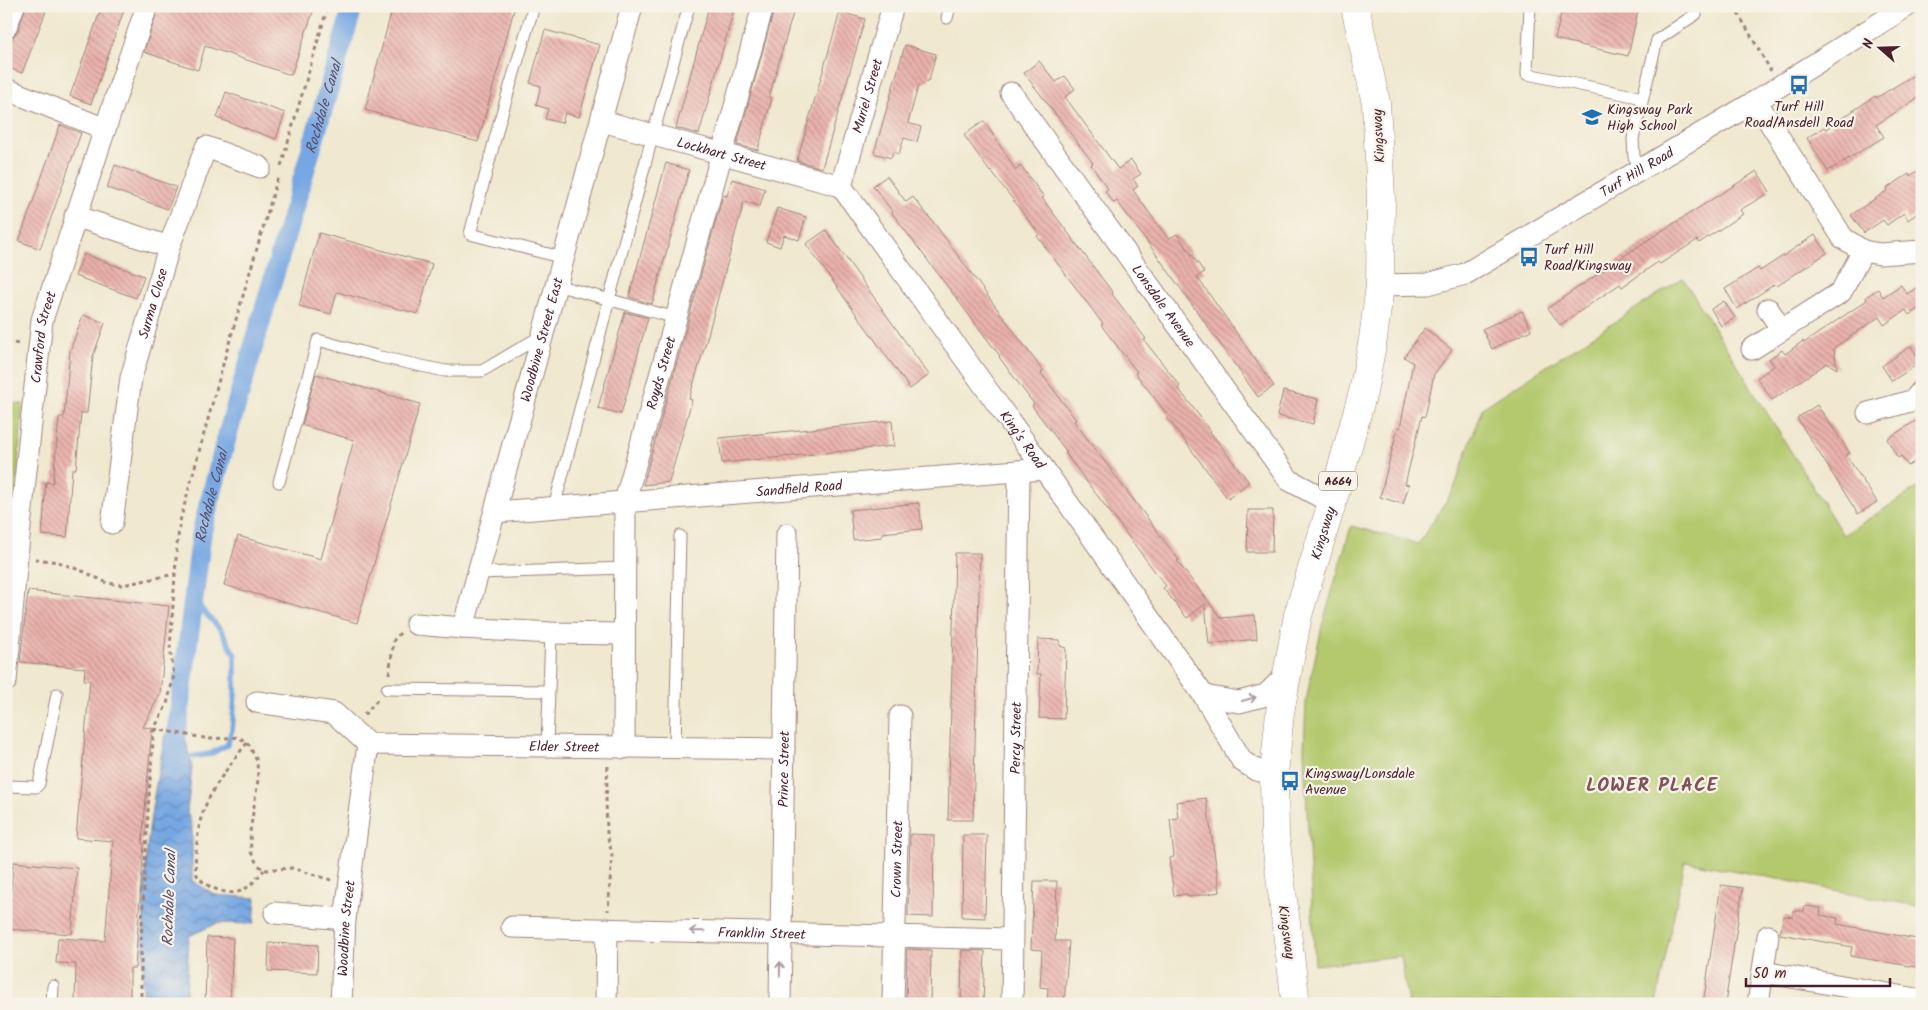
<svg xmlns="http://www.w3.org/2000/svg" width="1928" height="1010" viewBox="0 0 1928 1010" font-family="Kalam,sans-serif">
<defs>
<pattern id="water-waves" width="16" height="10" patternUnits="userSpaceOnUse" patternTransform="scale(1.25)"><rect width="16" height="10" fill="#77a7e2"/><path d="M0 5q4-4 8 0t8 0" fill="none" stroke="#6487b7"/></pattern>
<pattern id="building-back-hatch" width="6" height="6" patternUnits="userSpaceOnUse" patternTransform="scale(1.25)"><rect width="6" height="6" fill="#eab2ac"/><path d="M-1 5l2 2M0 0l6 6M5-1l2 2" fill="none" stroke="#c0908c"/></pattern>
</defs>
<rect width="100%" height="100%" fill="#f7f3e8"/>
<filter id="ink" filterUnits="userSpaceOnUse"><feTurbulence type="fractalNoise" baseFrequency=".02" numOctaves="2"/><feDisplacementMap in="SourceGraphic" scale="10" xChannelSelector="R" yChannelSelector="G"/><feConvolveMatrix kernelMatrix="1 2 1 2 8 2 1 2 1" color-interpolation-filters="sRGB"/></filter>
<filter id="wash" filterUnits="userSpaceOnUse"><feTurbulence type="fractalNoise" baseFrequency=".0096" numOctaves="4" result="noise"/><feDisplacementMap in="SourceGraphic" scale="20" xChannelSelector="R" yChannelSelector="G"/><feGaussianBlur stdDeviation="1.12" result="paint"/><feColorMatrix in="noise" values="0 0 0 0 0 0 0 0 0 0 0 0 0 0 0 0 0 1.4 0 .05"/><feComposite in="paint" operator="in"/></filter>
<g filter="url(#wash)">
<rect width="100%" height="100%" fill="#f0e8cf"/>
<path fill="#b4c96e" stroke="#7f744c" d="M1683,278L1843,535L1922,485V907L1685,861L1656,1004H1408L1401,956L1315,965L1304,752L1306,701L1322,626L1351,526L1418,544L1454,489L1482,408Z
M6,404H23L6,609Z"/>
<path fill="url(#water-waves)" stroke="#606386" d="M165,735L185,737L192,767L187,812L192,826V881L216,895L256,898L254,924L218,923L189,936L186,1004H143C143,952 143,899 147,848C151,809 158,772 165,735Z"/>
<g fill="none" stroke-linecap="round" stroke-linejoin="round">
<path stroke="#77a7e2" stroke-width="5.5" d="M183,758L210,754L227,745L232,730L235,694V655L221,630L194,601"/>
<path stroke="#77a7e2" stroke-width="20" id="s1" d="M173,762L202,531L224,447L353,6"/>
</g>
<g id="blocks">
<path fill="url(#building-back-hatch)" d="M26,6H48L22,73L6,67V55L13,37L18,31Z
M102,6H113L124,10L91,104L70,96Z
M159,6H315L291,75L205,46L198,70L144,52Z
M393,6H515L478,142L365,110Z
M709,6H735L699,134L676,128Z
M775,6H795L769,97L772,98L758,150L737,145Z
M1563,6H1639L1628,56L1555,39Z
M840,12L865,19L822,168L797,161Z
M545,30L600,45L579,117L565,113L562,123L545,119L548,109L536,105L541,86L530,83Z
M905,45L936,54L929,80L918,87L908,123L921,127L917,142L904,138L899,154L893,152L891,158L874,153Z
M1039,61L1056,82L1065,76L1075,89L1065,97L1118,169L1131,160L1141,174L1133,179L1138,186L1133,190L1168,239L1177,234L1204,272L1197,277L1274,386L1258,397L1146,240L1117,201L1114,203L1105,191L1108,189L1091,165L1093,163L1024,73Z
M1922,70V95L1876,125L1884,137L1828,171L1807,138L1824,127L1826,129L1875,96L1876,98Z
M226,92L285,113L276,139L217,118Z
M984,121L1016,170L1021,166L1044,197L1042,198L1113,293L1112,294L1146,339L1144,340L1180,386L1178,388L1211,431L1210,432L1249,482L1228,499L1167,417L1168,415L1135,373L1137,372L1101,325L1103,324L1037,236L1039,234L991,171L990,172L964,135Z
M60,125L81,133L40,249L19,241Z
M666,163L689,170L652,304L629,297Z
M115,165L176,187L168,209L107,188Z
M1922,168V210L1908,220L1904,213L1887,225L1883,220L1864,233L1851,215L1888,190L1887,188L1909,174L1910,176Z
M1757,171L1770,192L1740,210L1743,214L1699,243L1697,240L1660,264L1658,262L1622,287L1620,284L1560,325L1548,308L1646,241Z
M887,176L906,202L913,197L937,227L1043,371L1041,373L1076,420L1074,421L1179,560L1177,561L1221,618L1255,615L1257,639L1209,644L1205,604L1187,618L1163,588L1166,586L1065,453L1067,452L1032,406L1034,404L999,357L1000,356L892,213L893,212L873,186Z
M732,179L765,189L760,206L744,201L706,342L689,399L692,400L669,482L643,485L723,195L727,196Z
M777,208L806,217L799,240L784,235L780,247L766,242Z
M826,230L929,375L910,389L806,244Z
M319,233L432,264L418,314L337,292L331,314L299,306Z
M1815,235L1827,253L1777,286L1775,284L1737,309L1725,289L1758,268L1760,271Z
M84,254L144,276L136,298L75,276Z
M1922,284V306L1909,315L1906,310L1884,325L1879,317L1835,347L1834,350L1837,369L1827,363L1772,400L1757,378L1774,366L1769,359L1782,350L1785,354L1803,341L1804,343L1867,300L1866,297L1878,289L1883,297L1901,285L1907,294Z
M1724,301L1735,318L1721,326L1711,309Z
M1522,311L1531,330L1492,349L1482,329Z
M625,312L648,318L621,414L598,408Z
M83,315L105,323L93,356L87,413H81L76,469H72L67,537L42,535L46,482L53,483L59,417H64L70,351Z
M1425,328L1452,350L1434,374L1425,417L1422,416L1405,484L1409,485L1403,504L1380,497L1398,427L1400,428L1413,363L1404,357Z
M1911,346L1921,362L1892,381L1882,366Z
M316,374L420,404L357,623L224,585L238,536L321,559L354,440L302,425Z
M1283,391L1318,399L1313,424L1277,416Z
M1817,405L1850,453L1846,455L1877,502L1858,514L1797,418Z
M1922,417V457L1908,466L1901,456L1898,458L1887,439Z
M892,421L894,446L722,463L719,438Z
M919,503L922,529L882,533V537L853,540L850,510Z
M1248,510H1273L1272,552H1247Z
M955,553H980L973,820H948Z
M28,591L169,606L160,694L143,727L152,728L142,844H144L135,968H130V1004H75L76,964L56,963L58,938L105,941L113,841L76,838L90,680H84L85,668L20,662Z
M1038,639L1060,640V646L1066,648L1064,719L1039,718L1041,674H1037Z
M1206,798L1220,892L1188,897L1187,894L1174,896L1169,858L1174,857L1170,819L1178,818L1176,802Z
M910,834L934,835L933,917L908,916Z
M963,835H987L985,918L962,917Z
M13,862L77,868L72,934L8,929Z
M1034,881H1057L1055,941H1069L1064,1004H1047L1048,988L1040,987L1042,950L1031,949Z
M1721,885L1743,888L1725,1004H1703Z
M1805,906L1821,908L1820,915L1838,918L1837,924L1922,940V968L1850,956L1852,947L1780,934L1784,916L1793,917V911H1804Z
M207,937L233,938L230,1004L205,1003Z
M269,943L318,945L317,973L268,971Z
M907,949L931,950L930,1004H906Z
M962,950L985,951L983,1004H961Z"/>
</g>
</g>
<g filter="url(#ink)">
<use href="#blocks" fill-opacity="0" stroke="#9d847d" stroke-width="1"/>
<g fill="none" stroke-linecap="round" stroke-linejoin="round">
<defs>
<path id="lane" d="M534,6L500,120L470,234L564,258
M1530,6L1527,74L1643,98
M947,18L950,6
M1642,169L1634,157L1633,139L1657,40L1696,14
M556,285L676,318
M279,482L318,340L380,357L445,371H482L541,336
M554,507L653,134L689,6
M479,573L625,568
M387,689L549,691
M547,747L551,633
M675,748L680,536
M6,786L36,787L39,784L57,694
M52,1004L53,986"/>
<g id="street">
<path d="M6,27L14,6"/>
<path d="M6,89L105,129"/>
<path id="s2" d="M1011,93L1289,480L1332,503"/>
<path d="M1756,101L1843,238L1863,251L1880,254L1922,251"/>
<path id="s3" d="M602,121L841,186"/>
<path id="s4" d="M841,186L1044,469L1204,696L1242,761L1256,770L1274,774"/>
<path id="s5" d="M841,186L893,6"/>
<path d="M75,216L169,247"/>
<path id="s6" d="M1380,285L1428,284L1465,274L1756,101L1907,6"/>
<path d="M1768,309L1782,330"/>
<path d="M1752,349L1841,292L1863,251"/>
<path d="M1868,413L1914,400L1922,390"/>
<path id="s7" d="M495,512L1044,469"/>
<path id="s8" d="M112,523L131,378L169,247L206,147L260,167"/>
<path id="s9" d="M416,624L463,628L632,6"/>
<path d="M463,628L551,633L624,634"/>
<path id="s10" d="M6,681L17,556L42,320L105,129L147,6"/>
<path d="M1204,696L1239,702L1266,695L1286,675"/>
<path id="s11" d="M257,702L334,713L368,744L784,749"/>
<path id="s12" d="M624,748L625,501L763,6"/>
<path d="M275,913L345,919"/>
<path id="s13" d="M512,927L1012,939"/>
<path d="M1763,972L1922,1000"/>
<path id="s14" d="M341,1004L345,919L368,744"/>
<path d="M606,1004L607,929"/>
<path id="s15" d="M780,1004L787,534"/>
<path id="s16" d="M893,1004L900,716"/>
<path id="s17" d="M1012,1004L1019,471"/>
<path d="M1758,1004L1768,936"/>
</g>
<g id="highway">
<path id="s18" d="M1296,1004L1275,835L1274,774L1280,712L1298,615L1332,503L1363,392L1373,339L1380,285L1381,198L1376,103L1355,6"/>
</g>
</defs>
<use href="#lane" stroke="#9d847d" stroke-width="13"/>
<use href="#street" stroke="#9d847d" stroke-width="23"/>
<use href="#highway" stroke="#9d847d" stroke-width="29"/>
<path stroke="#9d847d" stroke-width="3" stroke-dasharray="4 4" stroke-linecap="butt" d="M1734,6L1771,71
M281,166L328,6
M6,342L20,344
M35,559L58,562L85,572L107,583L123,585L175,574
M389,674L394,640L400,633
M364,715L378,699
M154,729L210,739L239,737L249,745L257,761L258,780L250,832L251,852L257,864L264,870L292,868L331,880
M247,743C230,764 206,795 200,822C198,832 193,866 197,875C204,887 226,895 238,892C249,889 257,878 264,870
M608,766L606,798L607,834L612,854L608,911
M141,1004V942L149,795L154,729L167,704L174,675L170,649L177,545L180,521L227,350L278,177"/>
<use href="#lane" stroke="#fff" stroke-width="11"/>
<use href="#street" stroke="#fff" stroke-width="21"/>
<use href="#highway" stroke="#fff" stroke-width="28"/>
</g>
<defs><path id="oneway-shaft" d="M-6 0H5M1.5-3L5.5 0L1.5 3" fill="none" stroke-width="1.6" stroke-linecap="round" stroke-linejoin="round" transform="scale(1.25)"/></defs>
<g stroke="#ae9aa0">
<use href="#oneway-shaft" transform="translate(1249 699) rotate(-15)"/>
<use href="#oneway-shaft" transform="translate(697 931) rotate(-179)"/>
<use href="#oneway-shaft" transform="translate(780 969) rotate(-89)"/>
</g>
</g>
<defs>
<symbol id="bus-bare" viewBox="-9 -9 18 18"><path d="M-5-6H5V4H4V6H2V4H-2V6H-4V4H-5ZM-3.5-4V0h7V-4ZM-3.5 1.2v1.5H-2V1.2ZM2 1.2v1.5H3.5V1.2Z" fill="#1f6fb2" stroke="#f7f3e8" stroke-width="2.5" paint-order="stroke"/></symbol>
<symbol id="school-bare" viewBox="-9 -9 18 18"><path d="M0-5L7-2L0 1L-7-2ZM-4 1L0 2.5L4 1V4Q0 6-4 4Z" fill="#1f6fb2" stroke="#f7f3e8" stroke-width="2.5" paint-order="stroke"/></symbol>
</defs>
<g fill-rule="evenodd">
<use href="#bus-bare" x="1785" y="71" width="28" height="28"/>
<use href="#school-bare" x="1578" y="103" width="28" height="28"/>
<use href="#bus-bare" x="1515" y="243" width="28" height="28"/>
<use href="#bus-bare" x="1276" y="767" width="28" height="28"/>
</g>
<g text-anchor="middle" stroke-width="4.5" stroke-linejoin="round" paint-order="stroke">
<rect fill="#f7f3e8" stroke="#7e5f64" stroke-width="1" x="1319" y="471.5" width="38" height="19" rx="4"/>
<g font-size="12" font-weight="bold" fill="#4a1f2b">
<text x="1338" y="485">A664</text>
</g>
<g font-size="14" fill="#4a1f2b" stroke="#f7f3e8">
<text dy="5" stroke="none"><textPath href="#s5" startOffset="94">Muriel Street</textPath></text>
<text transform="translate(1378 136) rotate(-93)" y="5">Kingsway</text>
<text dy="5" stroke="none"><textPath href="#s3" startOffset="124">Lockhart Street</textPath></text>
<text dy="5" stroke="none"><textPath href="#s6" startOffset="286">Turf Hill Road</textPath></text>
<text dy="5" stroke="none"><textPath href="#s8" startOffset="224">Surma Close</textPath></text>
<text dy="5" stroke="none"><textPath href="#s2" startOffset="262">Lonsdale Avenue</textPath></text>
<text dy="5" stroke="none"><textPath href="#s10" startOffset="346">Crawford Street</textPath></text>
<text dy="5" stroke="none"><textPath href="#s9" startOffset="346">Woodbine Street East</textPath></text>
<text dy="5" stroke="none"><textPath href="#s12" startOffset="380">Royds Street</textPath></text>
<text dy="5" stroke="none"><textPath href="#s4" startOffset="312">King's Road</textPath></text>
<text dy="5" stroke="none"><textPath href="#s7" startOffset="305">Sandfield Road</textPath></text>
<text dy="5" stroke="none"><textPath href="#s18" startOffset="478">Kingsway</textPath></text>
<text dy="5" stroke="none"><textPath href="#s17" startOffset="266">Percy Street</textPath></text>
<text dy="5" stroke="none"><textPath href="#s11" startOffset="320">Elder Street</textPath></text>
<text dy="5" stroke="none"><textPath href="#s15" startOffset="235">Prince Street</textPath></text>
<text dy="5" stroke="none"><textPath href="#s16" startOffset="145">Crown Street</textPath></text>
<text dy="5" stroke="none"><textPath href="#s14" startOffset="76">Woodbine Street</textPath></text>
<text transform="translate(1287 932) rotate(82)" y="5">Kingsway</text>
<text dy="5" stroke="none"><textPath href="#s13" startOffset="250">Franklin Street</textPath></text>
</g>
<g font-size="14" fill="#4a1f2b" stroke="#f7f3e8" text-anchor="start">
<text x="1799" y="111" text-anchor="middle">Turf Hill<tspan x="1799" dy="16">Road/Ansdell Road</tspan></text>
<text x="1607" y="114">Kingsway Park<tspan x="1607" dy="16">High School</tspan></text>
<text x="1544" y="254">Turf Hill<tspan x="1544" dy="16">Road/Kingsway</tspan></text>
<text x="1305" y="778">Kingsway/Lonsdale<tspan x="1305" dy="16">Avenue</tspan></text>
</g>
<g font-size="15" font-style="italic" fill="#5a4f6b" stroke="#f7f3e8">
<text dy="5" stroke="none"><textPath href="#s1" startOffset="674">Rochdale Canal</textPath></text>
<text dy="5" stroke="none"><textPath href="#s1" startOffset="269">Rochdale Canal</textPath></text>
<text transform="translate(169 898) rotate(-88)" y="5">Rochdale Canal</text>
</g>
<g font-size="19" font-weight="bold" letter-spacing="1" fill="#825258" stroke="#f7f3e8">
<text x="1652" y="791">LOWER PLACE</text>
</g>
</g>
<rect width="1928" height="1010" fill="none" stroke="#f7f3e8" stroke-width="25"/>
<g transform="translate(1880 48) rotate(290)" stroke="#f7f3e8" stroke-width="4" paint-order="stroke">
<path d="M0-4L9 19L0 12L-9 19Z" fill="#4a1f2b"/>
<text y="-8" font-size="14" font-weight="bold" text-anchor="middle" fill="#4a1f2b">N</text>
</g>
<path d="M1746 978v8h144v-8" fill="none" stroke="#4a1f2b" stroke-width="2.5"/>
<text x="1753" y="978" font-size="15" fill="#4a1f2b" stroke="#f7f3e8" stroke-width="4" paint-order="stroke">50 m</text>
</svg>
